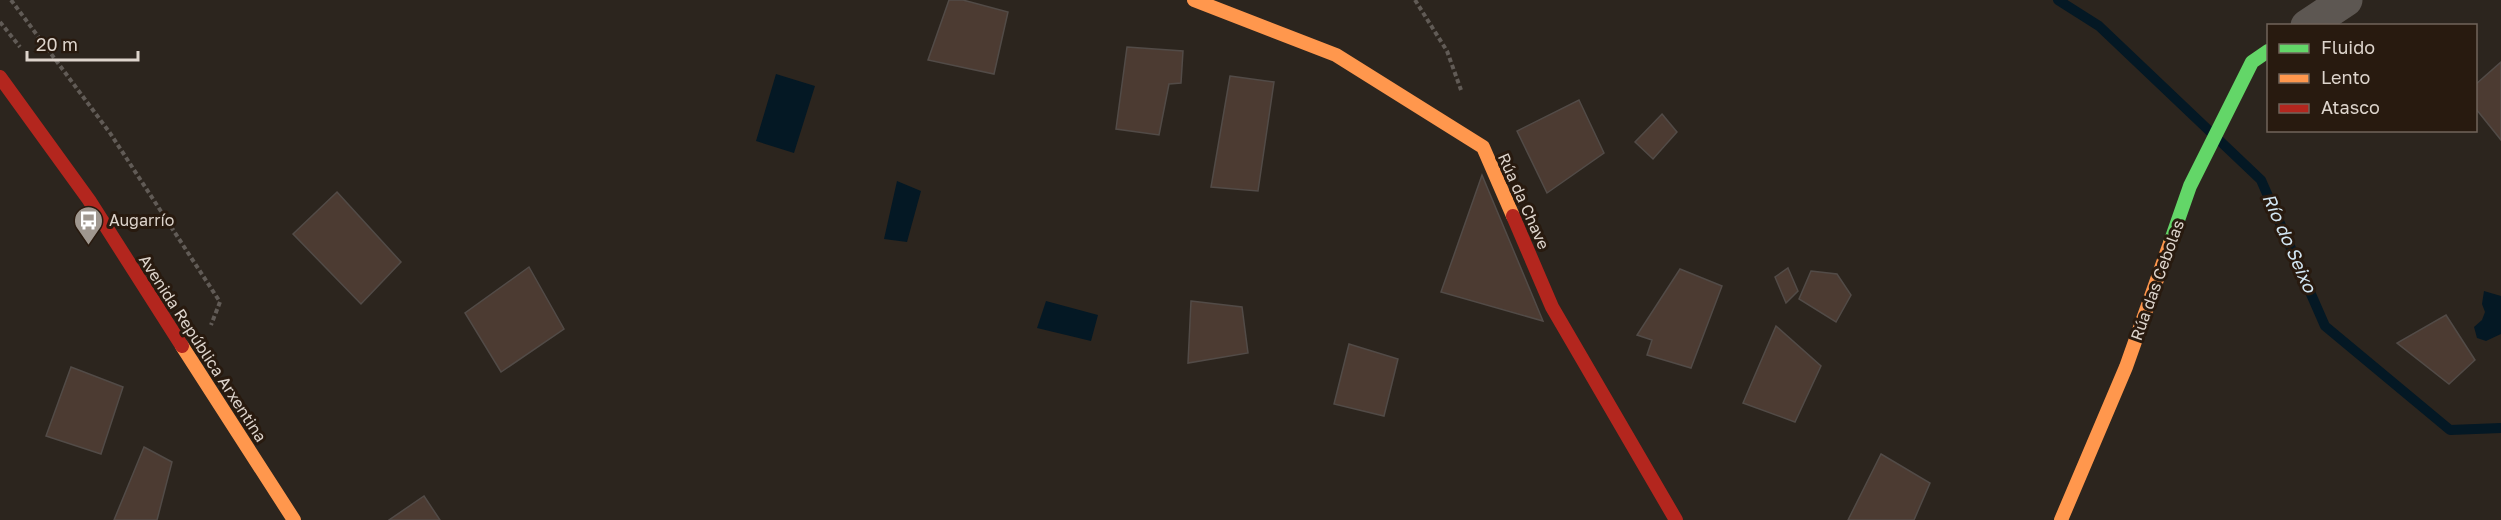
<svg xmlns="http://www.w3.org/2000/svg" width="2501" height="520" viewBox="0 0 2501 520" font-family="'Golos Text',sans-serif">
<rect width="100%" height="100%" fill="#2c251e"/>
<path fill="#041824" d="M776,74L815,86L794,153L756,141Z
M897,181L921,191L907,242L884,239Z
M2484,291L2501,296V334L2486,341L2477,338L2474,327L2482,320L2485,312L2482,304Z
M1046,301L1098,315L1091,341L1037,328Z"/>
<g fill="none" stroke-linecap="round" stroke-linejoin="round">
<path stroke="#041824" stroke-width="10" d="M2058,0L2099,26L2261,180L2325,326L2450,430L2501,428"/>
</g>
<path fill="#4c3b32" stroke="#524b47" stroke-width="1.5" d="M949,0H963L1008,12L994,74L928,60Z
M1127,47L1183,51L1181,83L1169,84L1159,135L1116,129Z
M2501,62V140L2476,109V84Z
M1230,76L1274,82L1258,191L1211,187Z
M1579,100L1604,153L1547,193L1517,131Z
M1662,114L1677,132L1653,159L1635,142Z
M1482,175L1543,321L1441,292Z
M337,192L401,262L361,304L293,234Z
M529,267L564,329L501,372L465,313Z
M1788,268L1798,291L1786,303L1775,277Z
M1680,269L1722,286L1691,368L1647,355L1652,340L1637,335Z
M1811,271L1837,274L1851,295L1836,322L1799,299Z
M1191,301L1242,307L1248,353L1188,363Z
M2446,315L2475,360L2449,384L2397,343Z
M1776,326L1821,366L1795,422L1743,403Z
M1349,344L1398,359L1384,416L1334,404Z
M71,367L123,387L101,454L46,436Z
M144,447L172,462L157,520H114Z
M1881,454L1930,483L1914,520H1848Z
M424,496L440,520H389Z"/>
<g fill="none" stroke-linecap="round" stroke-linejoin="round">
<path stroke="#615b56" stroke-width="4" stroke-dasharray="4.5 3" stroke-linecap="butt" d="M11,0L110,133L220,302L211,325
M1415,0L1447,51L1461,90
M0,22L20,47"/>
<path stroke="#5d5752" stroke-width="33" d="M2307,26L2346,0"/>
<path stroke="#63d668" stroke-width="14" d="M2170,243L2190,186L2252,62L2268,51"/>
<path stroke="#ff974d" stroke-width="14" d="M1194,0L1336,55L1483,147L1513,216
M182,346L294,520
M2061,520L2126,367L2170,243"/>
<path stroke="#b3261e" stroke-width="14" d="M0,77L89,200L182,346
M1513,216L1552,307L1676,520"/>
</g>
<defs>
<symbol id="bus-pin" viewBox="-11 -11 22 30"><path d="M0 17L-7.5 6A9.5 9.5 0 1 1 7.5 6Z" fill="#9f978f" stroke="#281a0f"/><path d="M-5-6H5V4H4V6H2V4H-2V6H-4V4H-5ZM-3.5-4V0h7V-4ZM-3.5 1.2v1.5H-2V1.2ZM2 1.2v1.5H3.5V1.2Z" fill="#fff"/></symbol>
</defs>
<g fill-rule="evenodd">
<use href="#bus-pin" x="72" y="204" width="33" height="45"/>
</g>
<g text-anchor="middle" stroke-width="6" stroke-linejoin="round" paint-order="stroke">
<g font-size="16" fill="#ddd4cc" stroke="#281a0f">
<text transform="translate(1524 201) rotate(66)" y="6">Rúa da Chave</text>
<text transform="translate(2157 280) rotate(-70)" y="6">Rúa das Cebolas</text>
<text transform="translate(203 348) rotate(57)" y="6">Avenida República Arxentina</text>
</g>
<g font-size="16" fill="#ddd4cc" stroke="#281a0f" text-anchor="start">
<text x="109" y="226">Augarrío</text>
</g>
<g font-size="18" font-style="italic" fill="#d2e6f3" stroke="#281a0f">
<text transform="translate(2289 243) rotate(66)" y="6">Río do Seixo</text>
</g>
</g>
<rect x="2267" y="24" width="210" height="108" fill="#281a0f" stroke="#70645b" stroke-width="1.5"/>
<rect x="2279" y="44" width="30" height="9" fill="#63d668" stroke="#70645b" stroke-width="1.5"/>
<text x="2321" y="54" font-size="18" fill="#ddd4cc">Fluido</text>
<rect x="2279" y="74" width="30" height="9" fill="#ff974d" stroke="#70645b" stroke-width="1.5"/>
<text x="2321" y="84" font-size="18" fill="#ddd4cc">Lento</text>
<rect x="2279" y="104" width="30" height="9" fill="#b3261e" stroke="#70645b" stroke-width="1.5"/>
<text x="2321" y="114" font-size="18" fill="#ddd4cc">Atasco</text>
<path d="M27 51v9h111v-9" fill="none" stroke="#ddd4cc" stroke-width="3"/>
<text x="36" y="51" font-size="18" fill="#ddd4cc" stroke="#281a0f" stroke-width="4.5" paint-order="stroke">20 m</text>
</svg>
